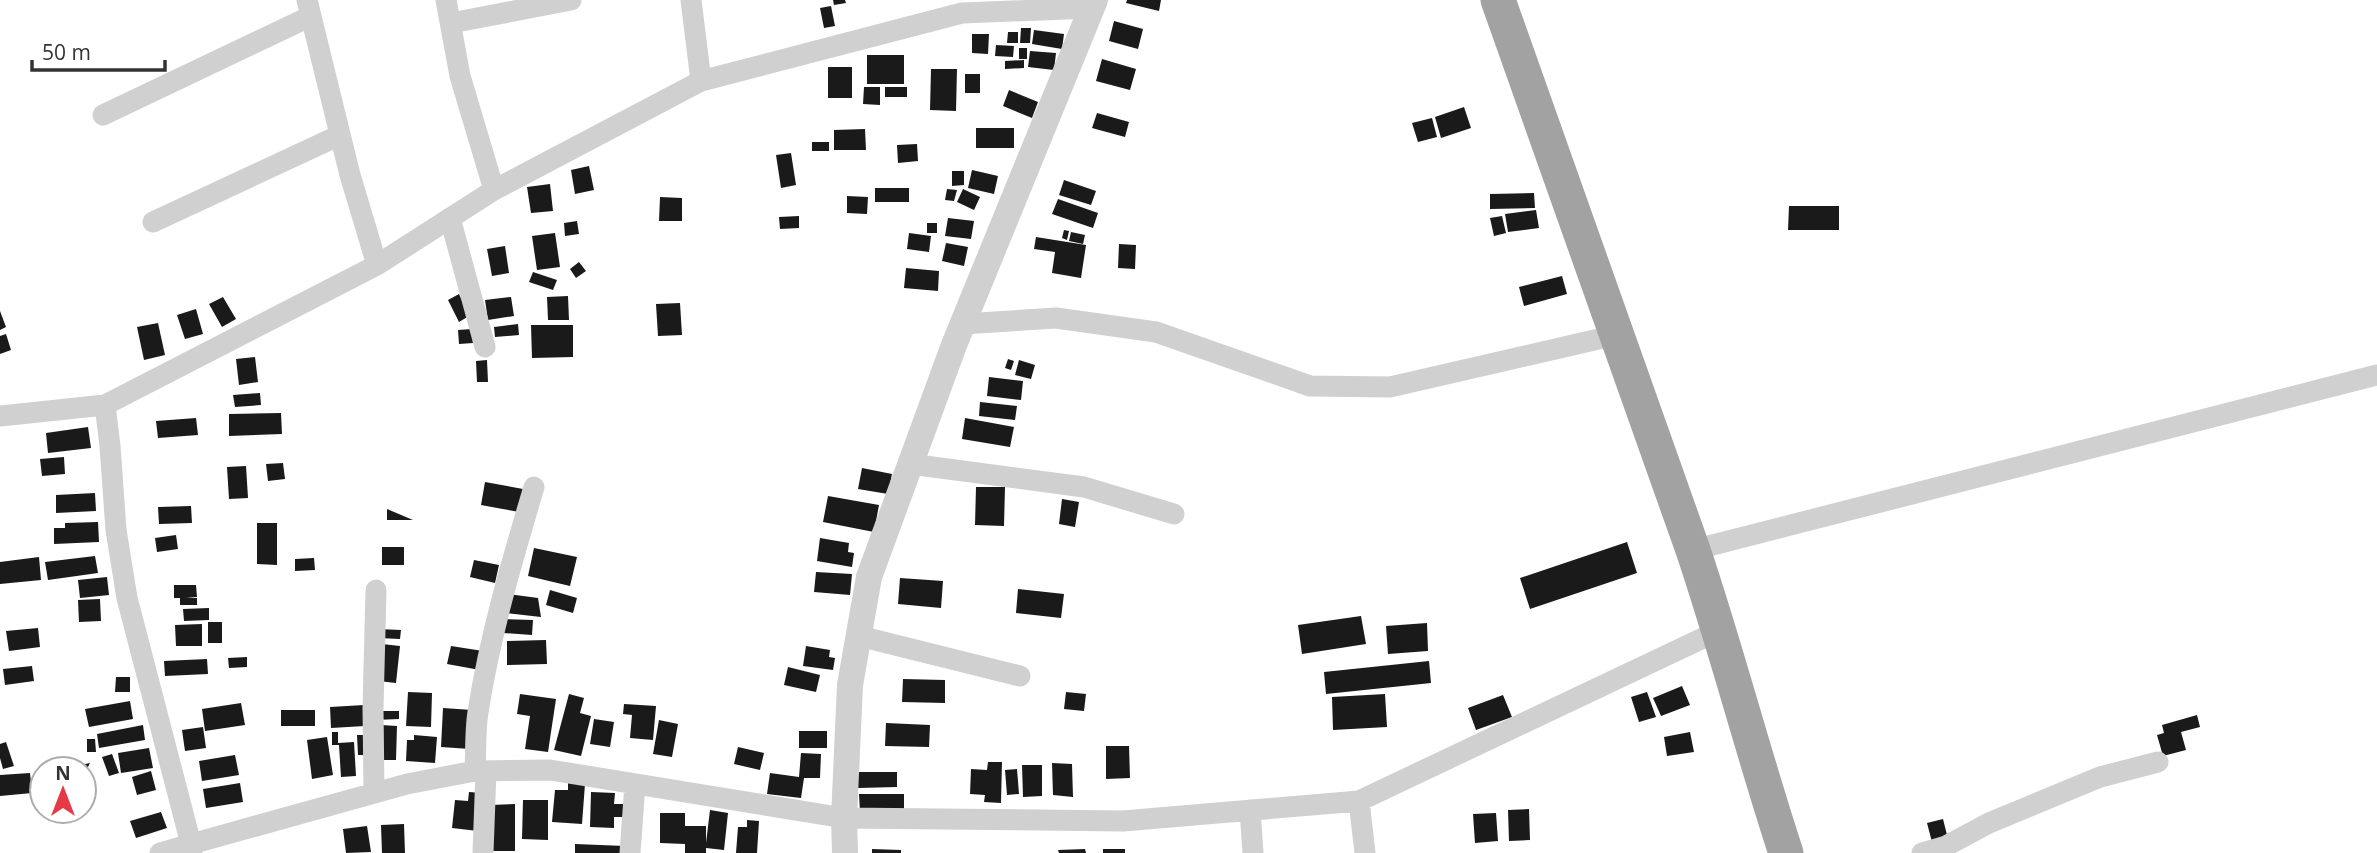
<svg xmlns="http://www.w3.org/2000/svg" width="2377" height="853" viewBox="0 0 2377 853" font-family="'Open Sans',sans-serif">
<rect width="100%" height="100%" fill="#fff"/>
<path fill="#1a1a1a" d="M833,0H845L846,3L834,5Z
M1127,0H1161L1159,11L1126,3Z
M831,6L835,26L824,28L820,8Z
M1114,21L1143,29L1138,49L1109,41Z
M1021,28H1031L1030,43H1020Z
M1034,30L1064,34L1062,49L1032,44Z
M1008,32H1018V43H1007Z
M972,34H989L988,54L972,53Z
M996,45L1014,46L1013,57L995,56Z
M1019,48H1027V59H1019Z
M1030,51L1056,53L1054,70L1028,67Z
M867,55H904V84H867Z
M1102,59L1136,69L1130,90L1096,81Z
M1024,60V68L1005,69V61Z
M828,67H852V98H828Z
M931,69H957L956,111L930,110Z
M965,74H980V93H965Z
M864,87H880V105L863,104Z
M885,87H907V97H885Z
M1009,90L1038,102L1032,118L1003,106Z
M1464,107L1471,128L1441,138L1435,117Z
M1097,113L1129,122L1125,137L1092,128Z
M1432,118L1437,137L1418,142L1412,123Z
M976,128H1014V148H976Z
M865,129L866,150H834V130Z
M812,142H829V151H812Z
M917,144L918,161L898,163L897,145Z
M791,153L796,185L781,188L776,155Z
M589,166L594,190L575,194L571,170Z
M972,170L998,176L994,194L968,188Z
M952,171H964V185L952,186Z
M1064,180L1096,191L1091,205L1059,195Z
M550,184L553,211L531,213L527,187Z
M875,188H909V202H875Z
M947,189L957,190L954,201L945,200Z
M963,189L980,197L974,210L957,202Z
M1534,193L1535,208L1490,209V194Z
M847,196L868,197L867,214L847,213Z
M660,197L682,198V221H659Z
M1058,199L1098,213L1093,228L1052,214Z
M1789,206H1839V230H1788Z
M1536,210L1539,228L1508,232L1505,214Z
M799,216V228L780,229L779,217Z
M1502,216L1506,233L1494,236L1490,218Z
M948,218L974,221L971,239L945,236Z
M577,221L579,234L565,236L564,223Z
M927,223H937V233H927Z
M1064,230L1069,231L1067,240L1062,238Z
M1071,232L1085,235L1083,244L1069,241Z
M555,233L560,267L537,270L532,236Z
M909,233L931,236L929,252L907,249Z
M1036,237L1086,245L1081,278L1052,273L1055,252L1034,249Z
M946,243L968,247L964,266L942,261Z
M1119,244L1136,245L1135,269L1118,268Z
M505,246L509,273L492,276L487,249Z
M579,262L586,271L576,278L570,269Z
M906,268L939,271L938,291L904,288Z
M533,272L557,280L553,290L529,282Z
M1562,276L1567,294L1524,306L1519,287Z
M459,294L469,316L459,322L448,300Z
M568,296L569,320H548L547,297Z
M223,297L236,319L222,327L209,304Z
M511,297L514,316L488,320L485,300Z
M680,303L682,335L658,336L656,304Z
M196,309L203,334L185,339L177,315Z
M0,311L6,327L0,330Z
M158,323L165,355L144,360L137,327Z
M518,324L519,335L495,337L494,327Z
M531,325H573V357L532,358Z
M472,329L473,343L459,344L458,330Z
M6,334L11,350L0,354V336Z
M255,357L258,382L239,385L236,359Z
M1008,359L1014,361L1011,370L1005,368Z
M487,360L488,382H477L476,361Z
M1019,360L1035,365L1031,379L1015,375Z
M989,377L1023,381L1021,400L987,396Z
M260,393L261,405L235,407L233,395Z
M980,402L1017,406L1015,420L979,416Z
M281,413L282,434L229,436V414Z
M196,418L198,435L158,438L156,421Z
M965,418L1014,427L1010,447L962,439Z
M88,427L91,448L48,453L46,433Z
M64,457L65,474L42,476L40,459Z
M283,463L285,479L268,481L266,464Z
M246,466L248,498L229,499L227,467Z
M862,468L892,474L888,494L858,489Z
M485,482L523,489L519,512L481,505Z
M976,487H1005L1004,526L975,525Z
M95,493L96,511L56,513V495Z
M828,496L879,505L874,532L823,522Z
M1062,499L1079,502L1075,527L1059,524Z
M191,506L192,523L159,524L158,507Z
M387,509L413,520H387Z
M98,522L99,542L54,544V528H65V523Z
M257,523H277V565L257,564Z
M176,535L178,549L157,552L155,538Z
M820,538L849,543L848,552L854,553L852,567L817,561Z
M1627,542L1637,573L1530,609L1520,578Z
M382,547H404V565H382Z
M534,548L577,557L570,586L528,576Z
M95,556L98,573L48,580L45,562Z
M39,557L41,580L0,584V562Z
M314,558L315,570L295,571V559Z
M474,560L499,565L495,583L470,577Z
M816,572L852,574L850,595L814,592Z
M107,577L109,595L80,598L78,580Z
M900,578L943,581L941,608L898,604Z
M174,585H196L197,597L186,598H197V605H180V598H174Z
M1018,589L1064,594L1061,618L1016,613Z
M550,590L577,598L573,613L546,605Z
M508,594L538,598L541,617L506,613Z
M100,599L101,621L79,622L78,600Z
M209,608V620L184,621L183,609Z
M1361,616L1366,644L1302,654L1298,625Z
M504,619L533,620L532,635L503,633Z
M208,622H222V643H208Z
M1427,623L1428,651L1388,654L1386,626Z
M202,624V646H176L175,625Z
M38,628L40,647L9,651L6,631Z
M378,629L401,630L400,639L378,638Z
M546,640L547,664L507,665V641Z
M382,644L400,646L396,683L378,681Z
M451,646L483,651L480,670L447,664Z
M806,646L830,650L829,657L835,658L833,670L803,666Z
M247,657V667L229,668L228,658Z
M207,659L208,674L165,676L164,661Z
M1429,661L1431,683L1326,694L1324,672Z
M32,666L34,681L5,685L3,669Z
M788,667L820,675L816,692L784,685Z
M116,677H130V692H115Z
M903,679L945,680V703L902,702Z
M1682,686L1690,705L1661,716L1653,698Z
M408,692L432,693L431,727L406,726Z
M1066,692L1086,694L1084,711L1064,709Z
M1647,692L1656,717L1639,722L1631,697Z
M520,694L556,699L548,752L525,749L530,716L517,714Z
M569,694L584,698L580,713L591,716L581,756L554,750Z
M1385,694L1387,727L1333,730L1332,697Z
M1503,695L1512,717L1476,730L1468,708Z
M130,701L133,719L89,727L85,709Z
M241,703L245,725L205,731L202,709Z
M624,704L656,706L653,740L630,738L632,715L623,714Z
M364,705L365,726L331,728L330,707Z
M443,708L472,710L470,749L441,747Z
M281,710H315V726H281Z
M375,711H399V719L375,720Z
M2197,715L2200,727L2181,732L2186,750L2163,756L2157,735L2164,733L2162,725Z
M594,719L614,722L610,747L590,744Z
M659,720L678,724L672,757L653,754Z
M886,723L930,725L929,747L885,746Z
M143,725L145,740L99,748L97,734Z
M381,725L397,726L396,760H380Z
M203,727L206,748L185,751L182,730Z
M799,731H827V748H799Z
M332,732H338V743L354,742L356,776L341,777L339,745H332Z
M1690,732L1694,752L1667,756L1664,737Z
M357,735H366L367,755H358Z
M414,735L437,737L435,763L406,761L407,740H414Z
M327,737L333,775L312,779L307,740Z
M87,739H95L96,752H87Z
M6,742L14,766L3,769L0,758V744Z
M1106,746H1129L1130,778L1106,779Z
M738,747L764,753L760,770L734,764Z
M149,748L153,768L121,773L118,753Z
M801,753L821,754L820,778H804L801,798L767,794L770,773L799,777Z
M112,754L119,773L109,776L102,757Z
M235,755L239,775L202,781L199,761Z
M988,762H1002L1001,803L984,802L985,795L970,794L971,769L987,770Z
M90,763L84,775V769H76V766Z
M1052,763L1072,764L1073,797L1053,795Z
M1022,765H1042V796L1023,797Z
M1017,769L1019,794L1007,795L1005,770Z
M151,771L156,790L137,795L132,777Z
M857,772H897V787L858,788Z
M30,773L32,793L0,796V775Z
M240,783L243,802L206,808L203,789Z
M568,783L585,784L582,824L552,822L555,790H568Z
M469,792L482,793L478,831L452,828L455,800L468,801Z
M591,792L615,793L614,804H624L623,817H614V828L590,827Z
M859,794H904V811L860,812Z
M523,800H548V840L522,839Z
M515,804V851H490V805Z
M1529,809L1530,840L1509,841L1508,810Z
M710,810L728,813L724,850L706,848V853H685V844L660,843V813H685V826H706V843Z
M161,812L167,828L136,838L130,821Z
M1496,813L1498,841L1475,843L1473,814Z
M1943,819L1949,843L1933,846L1927,823Z
M747,820L759,821L757,853H736L738,827H747Z
M404,824L405,853H382L381,825Z
M367,826L371,852L346,853L343,829Z
M575,844L625,846L624,853H575Z
M872,849L901,850V853H872Z
M1085,849L1086,853H1059L1058,850Z
M1103,849H1125V853H1103Z"/>
<g fill="none" stroke-linecap="round" stroke-linejoin="round">
<path stroke="#d0d0d0" stroke-width="21" d="M307,0L350,175L377,265
M446,0L460,76L494,190
M691,0L701,81
M451,23L571,0
M103,115L311,16
M450,218L485,347
M153,222L340,135
M963,324L1056,318L1156,332L1310,386L1390,387L1616,335
M105,405L110,446L116,530L127,598L191,844L407,784L475,771L550,770L844,818L1123,821L1359,801L1720,630
M0,416L105,405L377,265L494,190L701,81L962,13L1092,8
M910,464L1084,487L1174,514
M1693,550L2377,375
M859,636L1020,676
M475,771C476,751 475,731 478,712C490,635 512,561 534,487
M374,793L373,708L376,590
M1359,801L1365,853
M1250,810L1253,853
M160,853L191,844L192,853
M483,853L486,771
M630,853L635,784
M1922,853L1946,846L1989,823L2100,777L2158,762"/>
<path stroke="#d0d0d0" stroke-width="26" d="M845,853L844,818L850,685L869,577L954,345L1095,0"/>
<path stroke="#a2a2a2" stroke-width="35" d="M1498,0L1693,550C1727,651 1753,753 1786,853"/>
</g>
<g transform="translate(63 790)"><circle r="33" fill="#ffffff" stroke="#adadad" stroke-width="2"/>
<path d="M0-5L12 26L0 18L-12 26Z" fill="#e63946"/>
<text y="-10" font-size="19" font-weight="bold" text-anchor="middle" fill="#333333">N</text>
</g>
<path d="M32 60v10h133v-10" fill="none" stroke="#333333" stroke-width="3.5"/>
<text x="42" y="60" font-size="21" fill="#333333" stroke="#ffffff" stroke-width="5" paint-order="stroke">50 m</text>
</svg>
